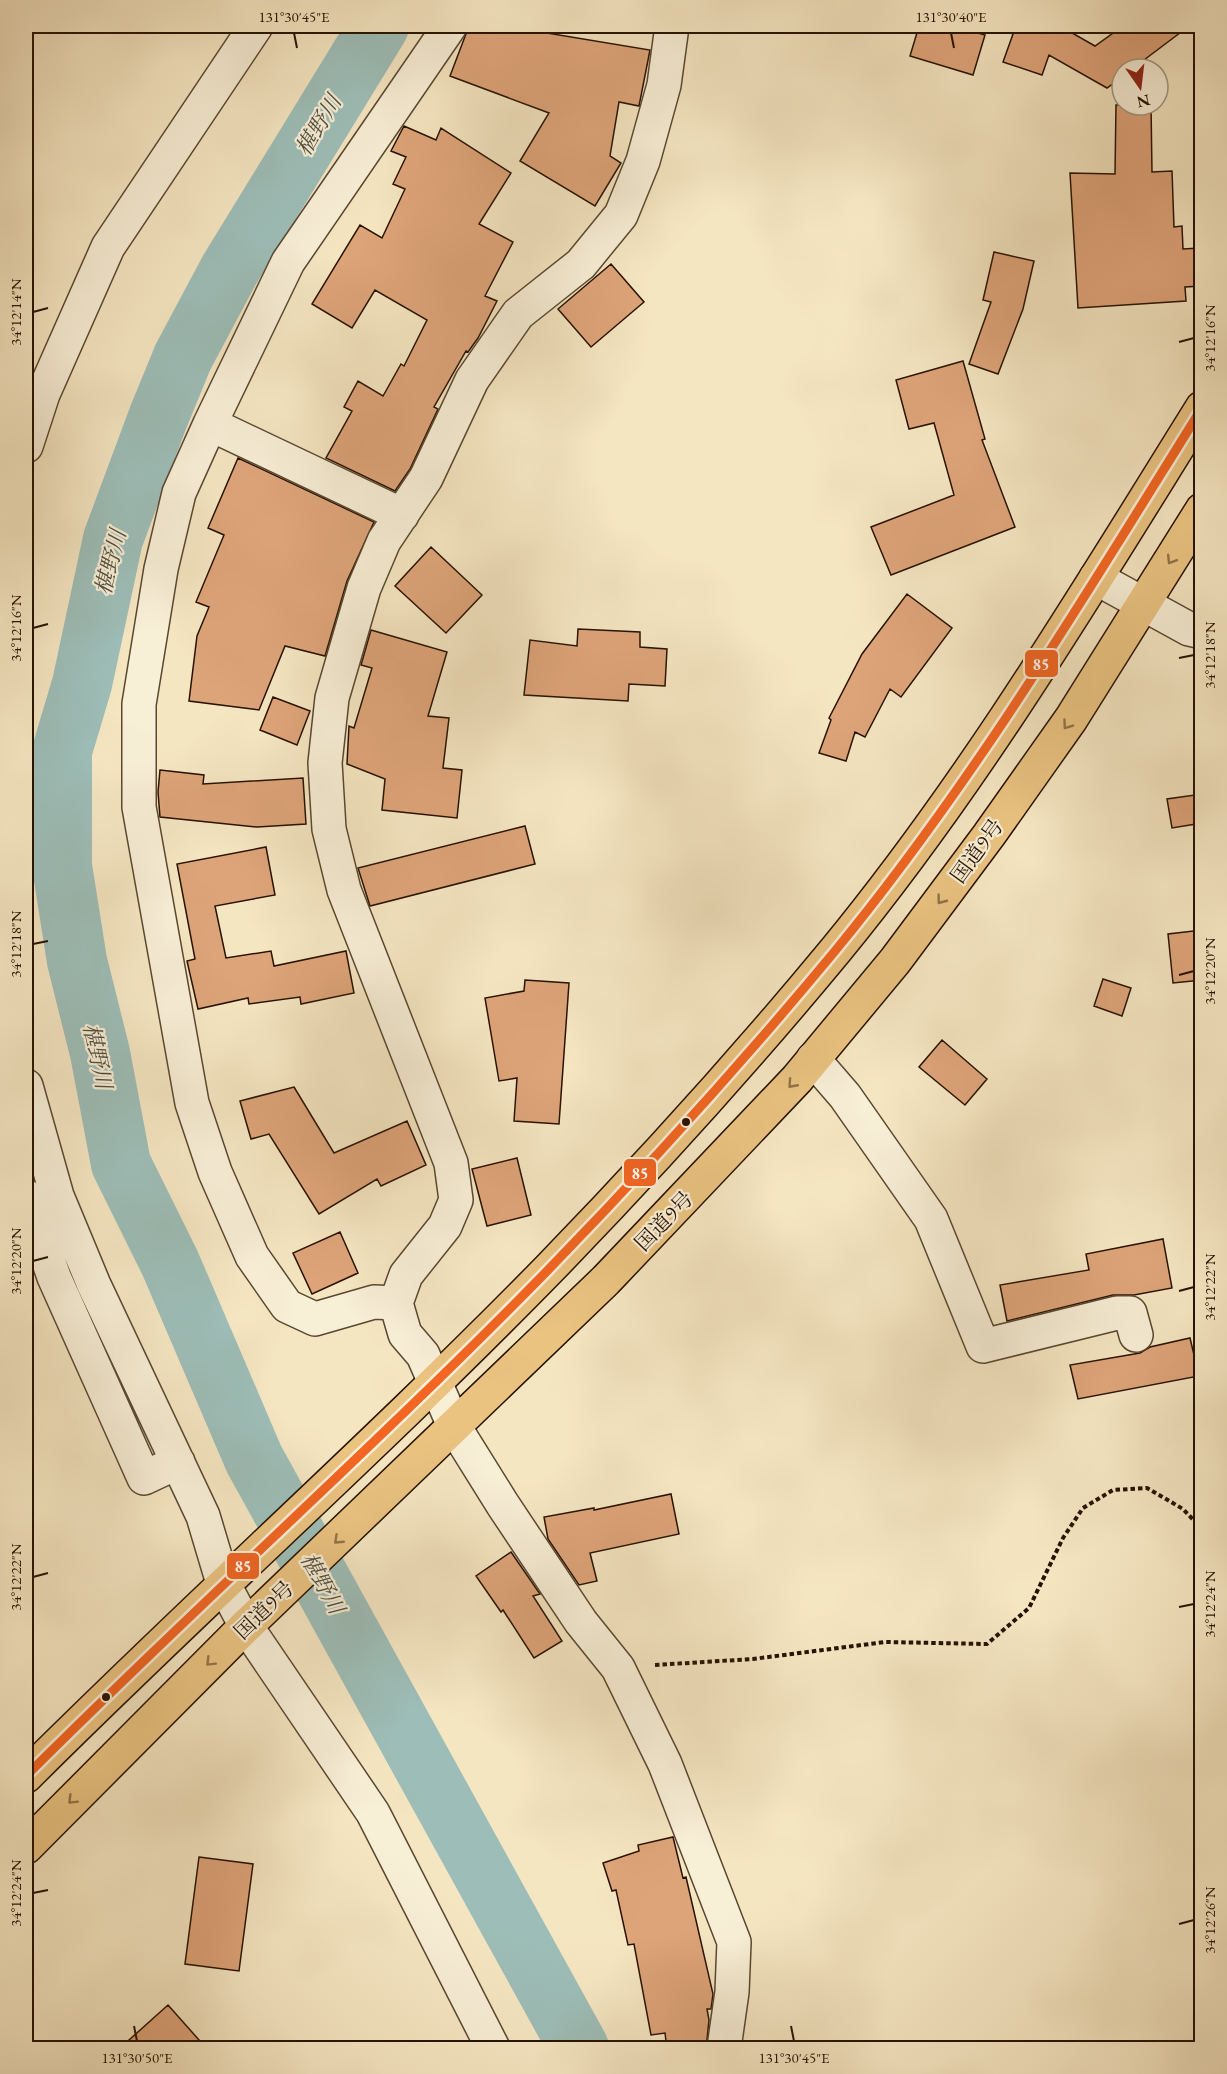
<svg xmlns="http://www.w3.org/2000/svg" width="1227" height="2074" viewBox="0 0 1227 2074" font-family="'EB Garamond','Noto Serif JP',serif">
<rect width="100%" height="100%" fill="#f5e6c2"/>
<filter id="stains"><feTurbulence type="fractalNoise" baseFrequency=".00333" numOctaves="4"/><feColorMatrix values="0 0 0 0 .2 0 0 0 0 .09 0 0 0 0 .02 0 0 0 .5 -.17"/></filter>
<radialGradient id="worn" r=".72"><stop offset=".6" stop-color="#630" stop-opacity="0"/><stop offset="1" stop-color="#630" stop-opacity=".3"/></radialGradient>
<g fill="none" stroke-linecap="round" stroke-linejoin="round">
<path stroke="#6e796e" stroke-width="10" d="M26,755L62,751"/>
<path stroke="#9dbeb8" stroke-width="60" d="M379,26L230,269L183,357L158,418L113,539L82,684L62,751V866L77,961L100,1053L121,1164L170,1263L254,1459L579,2048"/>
</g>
<path fill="#dea479" stroke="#271200" stroke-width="1.5" d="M469,26H517L529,30L650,50L639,106L619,102L610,156L621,163L595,206L520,161L549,113L450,76Z
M919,26H954L985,35L973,75L910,56Z
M997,26H1060L1095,46L1123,26H1189L1132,69H1122V77L1107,88L1049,55L1042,75L1003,62L1013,34Z
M1116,105H1151L1152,172L1172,171L1174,227L1182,226L1183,249L1199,248L1201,286L1185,287L1186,301L1078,308L1070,173L1115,174Z
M404,126L436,140L441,128L511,173L479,224L513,242L485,296L497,301L478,338L468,352L466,351L434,407L438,409L410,469L395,491L326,458L352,411L344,407L358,381L383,396L401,364L404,366L427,320L375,290L352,328L312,304L360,225L382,238L405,189L393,184L406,157L391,151Z
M994,252L1034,261L1023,309L998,374L969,364L991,302L983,300Z
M611,264L644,302L591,347L558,309Z
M963,361L985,439L982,440L1015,527L891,575L871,527L954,495L934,423L909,429L896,380Z
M238,458L374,522L347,581L325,656L285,646L259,710L189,701L197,636L209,607L196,602L224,535L208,528Z
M431,547L482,595L446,633L395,586Z
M907,594L952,628L901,697L890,689L865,737L855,732L846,761L819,753L831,720L829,718L862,654Z
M578,629L640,632V647L667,649L665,686L629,684L628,701L524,695L530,640L577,646Z
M371,630L447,652L428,716L449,718L443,768L462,770L457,818L382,810L385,779L347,764L349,726L354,728L372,668L361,665Z
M273,697L310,711L297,745L260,730Z
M160,770L204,775L203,784L303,778L306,824L257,827L160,817L158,792Z
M1202,794V823L1172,828L1167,799Z
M525,826L535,864L370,906L358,868Z
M266,847L275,895L215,906L226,958L271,951L274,966L346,951L354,993L301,1004L300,997L249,1004L248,998L198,1009L187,961L195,959L177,864Z
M1202,930V980L1173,983L1168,934Z
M1103,979L1131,988L1122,1016L1094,1006Z
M525,980L569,983L559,1124L514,1121L517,1078L499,1081L485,998L524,991Z
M942,1040L987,1079L965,1105L919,1067Z
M294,1087L334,1153L407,1121L426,1165L381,1186L377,1179L319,1214L269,1134L251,1139L240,1101Z
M517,1158L531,1215L487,1226L472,1169Z
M340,1232L358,1273L312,1294L293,1253Z
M1163,1239L1172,1288L1134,1295H1113L1007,1321L1000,1285L1089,1270L1086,1254Z
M1190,1338L1199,1376L1078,1399L1070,1365L1140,1353L1150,1347Z
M671,1494L679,1534L590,1553L597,1581L579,1585L548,1539L544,1517L594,1508V1510Z
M511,1552L540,1594L533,1596L562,1641L534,1658L503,1610L501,1612L476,1576Z
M673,1837L683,1878L686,1877L713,1994L711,2009H707L709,2020L706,2049H667L665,2033L651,2035L634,1944L628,1945L616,1890L612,1891L603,1863L639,1851L638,1845Z
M199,1857L253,1864L239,1971L185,1964Z
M168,2005L207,2049H119Z"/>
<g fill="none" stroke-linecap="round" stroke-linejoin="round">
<defs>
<path id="minor" d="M672,26L664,85L643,161L621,215L581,264L518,314L472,380L426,478L384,541L364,588L332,698L325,763L329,829L344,890L451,1163L456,1200L445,1226L406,1275L396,1303L405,1334L423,1355L455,1428L503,1505L581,1622L618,1668L665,1764L734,1942L732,1992L724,2048
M210,424L288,262L450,26
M26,446L43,394L108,247L256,26
M1096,578L1189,629L1202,632
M813,1059L845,1096L931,1219L983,1346L1117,1313H1130L1136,1335
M26,1086L57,1196L94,1285L203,1516L223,1583L246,1626L373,1813L493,2048
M26,1196L54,1277L144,1478L178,1462
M396,1303L374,1302L315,1319L287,1306L252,1256L215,1172L192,1103L139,807V704L161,569L179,493L210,424L402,515"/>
<path id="trunk" d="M26,1776C197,1605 379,1443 549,1269C648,1167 744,1061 835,951C974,782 1086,594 1202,408
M26,1847L246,1626L606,1280L797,1079L895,961L989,835L1071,719L1202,510"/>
</defs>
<use href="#minor" stroke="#5a4730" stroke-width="36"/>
<use href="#trunk" stroke="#271200" stroke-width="36"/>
<path stroke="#271200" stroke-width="4" stroke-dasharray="4.5 3" stroke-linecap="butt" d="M655,1665L753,1659L885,1642L987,1644L1029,1608L1063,1538L1083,1508L1113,1490L1147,1488L1183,1509L1202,1529"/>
<use href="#minor" stroke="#f8efd7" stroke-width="33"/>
<use href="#trunk" stroke="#eac381" stroke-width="33"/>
<defs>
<path id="bus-1" d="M26,1776C197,1605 379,1443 549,1269C648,1167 744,1061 835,951C974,782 1086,594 1202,408"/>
</defs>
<use href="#bus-1" stroke="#f8efd7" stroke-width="14"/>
<use href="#bus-1" stroke="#f26522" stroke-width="9"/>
</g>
<defs><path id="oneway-chevron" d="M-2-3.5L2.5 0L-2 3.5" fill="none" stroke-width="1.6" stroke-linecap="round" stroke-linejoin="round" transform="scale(1.5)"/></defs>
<g stroke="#927347">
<use href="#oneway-chevron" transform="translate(1171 560) rotate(122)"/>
<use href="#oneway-chevron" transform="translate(1067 725) rotate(125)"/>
<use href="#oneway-chevron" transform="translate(941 900) rotate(127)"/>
<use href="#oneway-chevron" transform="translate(792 1084) rotate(132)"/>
<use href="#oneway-chevron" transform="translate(338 1540) rotate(137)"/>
<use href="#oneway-chevron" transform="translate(210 1662) rotate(135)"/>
<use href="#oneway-chevron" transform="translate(72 1800) rotate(135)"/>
</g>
<path fill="none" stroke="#271200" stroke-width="2" d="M294,33L297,48M951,33L954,48M33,312L48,308M1179,342L1194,338M33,628L48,624M1179,658L1194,655M33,944L48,941M1179,975L1194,971M33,1261L48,1257M1179,1291L1194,1287M33,1577L48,1573M1179,1607L1194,1604M33,1893L48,1890M1179,1924L1194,1920M134,2026L137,2041M791,2026L794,2041"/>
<g fill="#271200" stroke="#f8efd7" stroke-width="2">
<circle cx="686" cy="1122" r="5"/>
<circle cx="106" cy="1697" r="5"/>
</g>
<g text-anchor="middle" stroke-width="4.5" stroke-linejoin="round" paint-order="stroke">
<g font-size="21" fill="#271200" stroke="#f8efd7">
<text transform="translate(977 851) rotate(-54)" y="7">国道9号</text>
<text transform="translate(664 1221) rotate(-46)" y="7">国道9号</text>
<text transform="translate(264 1610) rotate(-44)" y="7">国道9号</text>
</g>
<g font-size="22" font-style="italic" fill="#504e40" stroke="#f8efd7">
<text transform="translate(318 125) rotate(-59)" y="8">椹野川</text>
<text transform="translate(110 562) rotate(-76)" y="8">椹野川</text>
<text transform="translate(98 1056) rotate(78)" y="8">椹野川</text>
<text transform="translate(323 1583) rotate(61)" y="8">椹野川</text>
</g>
</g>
<g stroke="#f8efd7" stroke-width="2">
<rect x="1024" y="649" width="35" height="29" rx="6" fill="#f26522"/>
<rect x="623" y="1158" width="34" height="29" rx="6" fill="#f26522"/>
<rect x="226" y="1552" width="34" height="28" rx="6" fill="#f26522"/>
</g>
<g font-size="16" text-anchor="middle" font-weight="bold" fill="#fff">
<text x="1041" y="670">85</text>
<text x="640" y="1179">85</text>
<text x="243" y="1572">85</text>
</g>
<rect width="1227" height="2074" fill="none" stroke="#f5e6c2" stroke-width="66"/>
<g transform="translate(1140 87) rotate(166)"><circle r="28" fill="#f8efd7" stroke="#a49781" stroke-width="1.5"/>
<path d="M0-4.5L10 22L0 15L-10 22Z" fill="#8f2418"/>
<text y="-9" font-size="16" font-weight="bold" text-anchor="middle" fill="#271200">N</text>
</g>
<rect x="33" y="33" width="1161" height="2008" fill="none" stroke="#271200" stroke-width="2"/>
<g font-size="15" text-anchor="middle" fill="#271200">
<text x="294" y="22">131°30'45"E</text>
<text x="951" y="22">131°30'40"E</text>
<text transform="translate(16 312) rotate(-90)" y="5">34°12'14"N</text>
<text transform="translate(1210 338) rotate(-90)" y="5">34°12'16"N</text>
<text transform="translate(16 628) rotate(-90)" y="5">34°12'16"N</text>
<text transform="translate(1210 655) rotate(-90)" y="5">34°12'18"N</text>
<text transform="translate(16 944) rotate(-90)" y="5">34°12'18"N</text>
<text transform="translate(1210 971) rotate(-90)" y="5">34°12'20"N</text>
<text transform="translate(16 1261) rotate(-90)" y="5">34°12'20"N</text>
<text transform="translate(1210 1287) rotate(-90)" y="5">34°12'22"N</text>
<text transform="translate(16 1577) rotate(-90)" y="5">34°12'22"N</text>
<text transform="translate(1210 1604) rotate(-90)" y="5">34°12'24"N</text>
<text transform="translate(16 1893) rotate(-90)" y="5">34°12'24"N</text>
<text transform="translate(1210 1920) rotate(-90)" y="5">34°12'26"N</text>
<text x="137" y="2063">131°30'50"E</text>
<text x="794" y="2063">131°30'45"E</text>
</g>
<rect width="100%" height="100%" filter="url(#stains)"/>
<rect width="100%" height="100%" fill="url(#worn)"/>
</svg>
